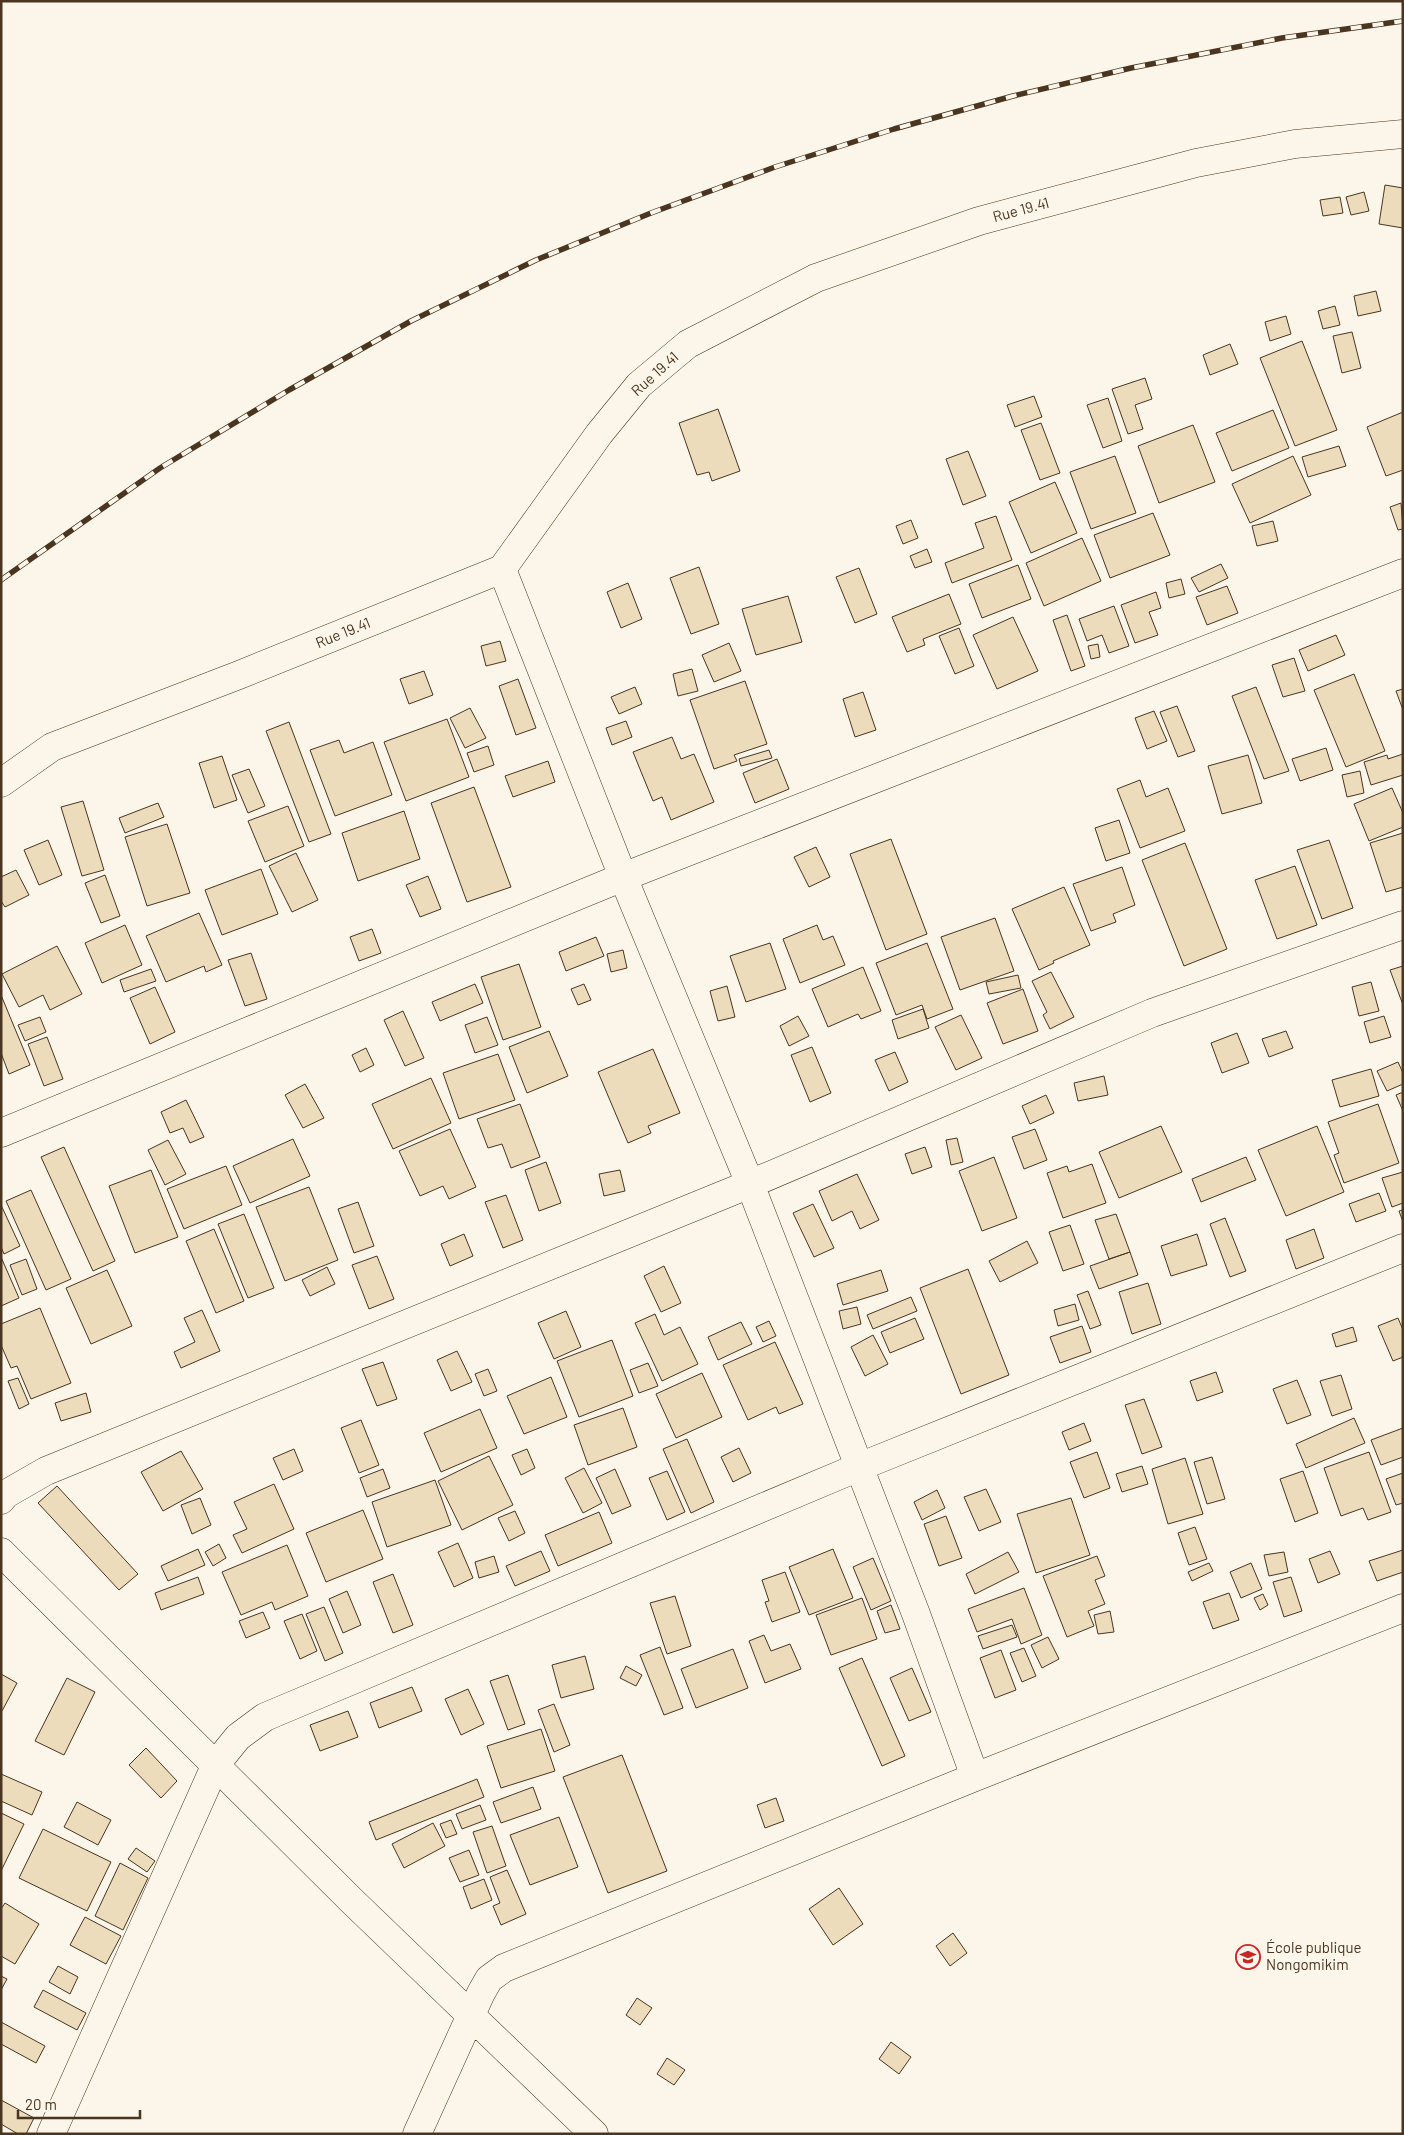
<svg xmlns="http://www.w3.org/2000/svg" width="1404" height="2135" viewBox="0 0 1404 2135" font-family="Barlow,sans-serif">
<rect width="100%" height="100%" fill="#fbf6e9"/>
<path fill="#ecdcbc" stroke="#4a3520" d="M1385,185L1403,188V228L1379,224Z
M1364,192L1369,211L1351,215L1346,197Z
M1340,197L1343,213L1323,216L1320,200Z
M1376,291L1381,311L1358,316L1354,296Z
M1335,306L1340,325L1323,329L1318,311Z
M1286,316L1291,334L1270,341L1265,322Z
M1352,332L1361,368L1342,373L1333,336Z
M1302,341L1337,430L1295,446L1260,358Z
M1230,344L1238,364L1210,375L1203,355Z
M1145,378L1152,399L1135,405L1143,429L1128,434L1112,389Z
M1034,396L1042,417L1015,427L1007,405Z
M1108,398L1122,441L1103,448L1087,405Z
M718,409L740,471L712,481L709,472L697,475L679,423Z
M1273,410L1289,448L1232,471L1216,433Z
M1403,412V470L1386,476L1367,427Z
M1041,423L1060,473L1040,480L1021,430Z
M1193,425L1215,482L1159,503L1138,446Z
M1339,446L1346,466L1308,477L1302,457Z
M968,451L986,496L963,505L946,459Z
M1115,456L1136,513L1091,529L1070,472Z
M1293,456L1311,495L1250,523L1232,484Z
M1055,482L1077,533L1031,553L1009,502Z
M1401,503L1403,529L1398,530L1390,507Z
M1153,513L1170,555L1110,578L1094,535Z
M996,516L1012,560L952,583L945,563L984,548L975,523Z
M911,520L918,538L903,544L896,526Z
M1273,521L1278,541L1257,546L1252,526Z
M1082,538L1101,581L1044,606L1026,563Z
M927,549L932,562L915,568L910,556Z
M1221,564L1228,578L1199,592L1191,578Z
M1018,565L1031,599L982,618L969,584Z
M699,567L719,624L691,634L670,578Z
M859,568L877,614L855,623L836,577Z
M1181,579L1185,594L1169,598L1166,583Z
M628,583L642,619L621,628L607,592Z
M1227,586L1238,613L1207,625L1196,597Z
M1156,592L1161,608L1149,612L1158,635L1135,643L1121,605Z
M949,594L961,624L923,639L925,645L907,652L892,617Z
M788,596L802,642L756,655L742,609Z
M1114,606L1129,646L1109,653L1102,635L1087,641L1079,619Z
M1067,615L1085,666L1071,671L1053,620Z
M1013,617L1038,671L997,689L973,635Z
M959,628L974,666L955,674L939,636Z
M1336,635L1345,655L1308,671L1299,650Z
M500,641L506,661L486,666L481,646Z
M729,643L741,671L714,682L702,655Z
M1098,644L1100,657L1091,659L1088,646Z
M1294,658L1305,691L1283,697L1272,665Z
M692,669L698,691L678,696L673,674Z
M424,671L433,695L409,704L400,679Z
M1354,674L1385,751L1346,767L1314,690Z
M518,679L536,728L516,735L499,686Z
M745,681L767,744L734,755L737,761L714,769L690,700Z
M635,687L642,704L619,714L611,697Z
M1256,687L1289,771L1264,779L1232,696Z
M1403,689V710L1396,691Z
M863,692L876,730L855,737L843,699Z
M1177,706L1195,751L1178,757L1160,712Z
M470,708L486,738L465,748L450,718Z
M1154,711L1167,741L1147,749L1135,718Z
M447,719L469,777L406,801L384,742Z
M626,721L632,737L612,745L606,728Z
M289,722L331,834L309,842L266,731Z
M672,737L681,759L694,754L714,802L671,820L662,797L653,801L633,752Z
M339,740L344,753L373,742L392,795L335,816L310,750Z
M488,746L494,765L474,772L467,753Z
M1326,748L1333,770L1300,781L1292,759Z
M769,750L772,758L741,766L739,759Z
M1403,754V775L1371,785L1364,762L1387,755L1388,759Z
M1248,755L1262,803L1222,814L1208,766Z
M222,756L237,800L214,808L199,763Z
M777,759L789,789L755,803L743,773Z
M548,761L555,782L513,797L505,776Z
M249,769L265,806L248,813L232,775Z
M1360,771L1364,793L1347,797L1342,775Z
M1140,780L1146,797L1168,788L1185,831L1140,848L1117,789Z
M474,787L511,887L467,902L431,803Z
M1392,788L1403,813V827L1369,841L1354,804Z
M83,801L104,870L82,876L61,807Z
M158,803L164,817L125,833L119,818Z
M288,806L304,846L265,862L248,821Z
M404,811L420,859L358,881L342,833Z
M1119,820L1130,853L1106,861L1095,828Z
M167,824L190,893L147,906L125,837Z
M1403,833V887L1386,892L1370,843Z
M891,839L927,934L886,950L850,854Z
M48,840L62,875L39,885L24,850Z
M1329,840L1353,908L1322,919L1297,850Z
M1185,843L1227,949L1184,966L1142,860Z
M816,847L830,877L809,887L794,857Z
M296,853L318,900L292,912L269,866Z
M1295,866L1317,925L1277,939L1255,880Z
M1122,867L1135,905L1113,914L1116,922L1091,931L1073,884Z
M261,869L278,914L222,935L205,890Z
M16,870L29,895L5,907L1,901V877Z
M105,875L120,916L101,923L85,883Z
M428,876L441,909L420,917L406,885Z
M1064,887L1090,945L1053,961L1054,963L1039,970L1012,909Z
M199,913L222,965L206,972L204,966L166,982L146,936Z
M995,918L1014,971L960,990L941,937Z
M125,925L142,965L102,983L85,943Z
M817,925L823,940L833,936L845,965L800,983L783,939Z
M372,929L381,953L359,961L350,937Z
M596,937L604,956L566,971L559,952Z
M770,943L786,989L746,1002L730,956Z
M927,943L953,1009L927,1019L922,1005L896,1015L876,963Z
M57,946L82,994L50,1010L43,995L19,1007L2,974Z
M623,950L627,968L611,972L607,954Z
M251,953L267,999L245,1006L228,960Z
M519,964L541,1027L503,1040L481,977Z
M1403,966V1005L1390,970Z
M863,967L881,1011L861,1019L858,1014L828,1027L812,989Z
M151,969L156,981L124,992L120,980Z
M1051,972L1074,1017L1050,1029L1043,1015L1047,1012L1032,981Z
M1018,975L1021,988L989,994L986,982Z
M1371,982L1379,1011L1359,1016L1352,987Z
M475,984L483,1003L440,1021L432,1002Z
M584,984L591,1000L578,1005L571,989Z
M727,986L735,1017L718,1021L710,991Z
M155,987L175,1032L150,1044L130,998Z
M1023,989L1038,1031L1003,1044L987,1003Z
M1,995L30,1065L9,1074L1,1053Z
M923,1009L929,1028L898,1039L892,1020Z
M403,1011L424,1058L405,1066L384,1020Z
M961,1015L982,1058L956,1070L935,1027Z
M798,1016L809,1036L789,1046L780,1026Z
M1384,1016L1391,1037L1370,1043L1364,1022Z
M40,1017L46,1032L25,1041L18,1025Z
M487,1017L498,1045L475,1053L465,1025Z
M549,1031L568,1076L527,1093L509,1047Z
M1286,1031L1293,1048L1269,1057L1262,1039Z
M1237,1033L1249,1063L1222,1073L1211,1043Z
M47,1037L63,1079L44,1086L28,1044Z
M812,1047L831,1093L810,1102L791,1055Z
M366,1048L374,1065L360,1072L352,1055Z
M653,1049L680,1113L648,1126L651,1133L628,1143L598,1072Z
M895,1052L908,1082L889,1091L875,1060Z
M498,1054L515,1100L459,1119L443,1073Z
M1398,1062L1403,1073V1084L1387,1091L1377,1071Z
M1371,1069L1379,1096L1340,1107L1332,1080Z
M1104,1076L1108,1095L1078,1101L1074,1083Z
M431,1078L451,1123L393,1149L372,1104Z
M305,1084L324,1118L303,1128L285,1095Z
M1403,1092V1111L1396,1095Z
M1046,1095L1054,1113L1030,1124L1022,1106Z
M186,1100L204,1137L190,1143L183,1128L170,1133L161,1112Z
M520,1104L540,1157L511,1168L502,1144L488,1148L477,1119Z
M1378,1104L1399,1163L1344,1183L1334,1155L1339,1153L1328,1122Z
M1161,1126L1182,1172L1119,1198L1099,1152Z
M1317,1126L1344,1192L1286,1216L1258,1150Z
M450,1129L476,1187L449,1199L443,1186L420,1196L399,1151Z
M1035,1129L1047,1160L1024,1169L1012,1137Z
M957,1138L963,1162L951,1165L946,1140Z
M293,1139L310,1176L250,1203L233,1166Z
M168,1140L186,1174L165,1185L148,1150Z
M64,1147L115,1261L93,1271L41,1157Z
M925,1147L932,1167L912,1174L905,1154Z
M994,1157L1017,1218L982,1231L959,1171Z
M1246,1157L1256,1180L1201,1202L1192,1179Z
M546,1162L561,1203L539,1211L525,1170Z
M1092,1164L1106,1203L1063,1218L1047,1173L1067,1166L1069,1172Z
M226,1166L242,1205L184,1229L167,1189Z
M151,1170L178,1237L135,1253L109,1186Z
M620,1170L625,1191L604,1196L599,1174Z
M1403,1172V1203L1392,1207L1382,1178Z
M857,1174L879,1220L860,1229L852,1211L832,1221L819,1191Z
M309,1187L338,1260L285,1281L256,1207Z
M31,1190L71,1279L46,1290L6,1201Z
M1379,1193L1386,1211L1356,1222L1349,1204Z
M506,1195L523,1240L503,1248L485,1202Z
M358,1202L374,1246L354,1253L338,1209Z
M813,1204L834,1248L814,1257L793,1213Z
M1,1205L20,1246L4,1254L1,1247Z
M1403,1210V1222L1399,1211Z
M244,1214L274,1288L248,1298L218,1224Z
M1116,1214L1130,1252L1109,1259L1095,1220Z
M1225,1218L1246,1271L1230,1277L1210,1224Z
M1070,1225L1084,1264L1063,1271L1049,1232Z
M214,1229L244,1301L216,1313L186,1241Z
M1314,1229L1324,1258L1296,1269L1286,1240Z
M464,1234L473,1256L450,1266L441,1244Z
M1197,1234L1207,1265L1171,1276L1161,1246Z
M1027,1241L1038,1263L1000,1282L989,1261Z
M1130,1252L1138,1275L1099,1289L1090,1266Z
M377,1256L394,1299L369,1309L352,1265Z
M1,1257L19,1298L1,1306Z
M26,1259L37,1289L22,1295L10,1265Z
M664,1266L681,1303L661,1312L644,1276Z
M327,1267L335,1284L310,1296L302,1280Z
M968,1269L1009,1375L961,1394L920,1288Z
M107,1270L132,1326L91,1344L66,1288Z
M881,1270L888,1291L843,1305L837,1284Z
M1148,1283L1161,1324L1132,1334L1119,1292Z
M1088,1291L1101,1325L1090,1329L1077,1295Z
M911,1297L917,1311L873,1329L867,1315Z
M1075,1304L1079,1320L1058,1326L1054,1310Z
M857,1307L861,1324L843,1329L839,1311Z
M40,1308L71,1383L31,1399L17,1366L11,1368L1,1345V1324Z
M202,1310L220,1351L181,1368L174,1352L195,1342L184,1318Z
M566,1311L581,1347L554,1359L538,1323Z
M655,1314L664,1335L680,1327L698,1364L662,1381L635,1323Z
M915,1318L924,1339L890,1353L881,1332Z
M1398,1318L1403,1330V1357L1393,1361L1378,1326Z
M769,1321L776,1336L763,1342L756,1327Z
M741,1322L752,1344L718,1360L708,1337Z
M1082,1326L1091,1352L1060,1363L1050,1337Z
M1353,1327L1357,1341L1336,1347L1332,1334Z
M873,1335L888,1364L865,1376L851,1347Z
M612,1340L633,1396L579,1417L557,1361Z
M775,1342L803,1404L779,1414L776,1407L748,1420L723,1365Z
M457,1351L472,1382L451,1391L437,1360Z
M383,1362L397,1399L377,1406L362,1369Z
M648,1363L658,1386L639,1393L630,1370Z
M488,1369L497,1391L484,1396L475,1374Z
M1216,1372L1223,1392L1197,1401L1190,1381Z
M702,1373L722,1417L676,1438L656,1394Z
M1341,1375L1352,1409L1332,1416L1320,1381Z
M551,1377L567,1417L524,1434L507,1396Z
M18,1378L29,1404L19,1409L8,1381Z
M1297,1380L1311,1415L1287,1424L1273,1389Z
M86,1393L91,1412L61,1421L55,1403Z
M1144,1399L1162,1447L1142,1454L1125,1405Z
M623,1408L637,1447L588,1465L574,1425Z
M480,1409L497,1448L441,1472L424,1433Z
M1354,1418L1365,1443L1306,1468L1296,1444Z
M361,1420L379,1465L359,1473L341,1428Z
M1084,1423L1091,1441L1069,1450L1062,1432Z
M1403,1428V1457L1381,1465L1371,1440Z
M687,1439L714,1502L691,1513L663,1449Z
M739,1448L751,1473L733,1482L721,1457Z
M294,1449L303,1471L283,1480L273,1458Z
M527,1449L535,1468L521,1475L512,1455Z
M181,1451L203,1489L163,1511L141,1472Z
M1097,1452L1110,1488L1084,1498L1070,1462Z
M1369,1452L1391,1512L1368,1520L1363,1508L1341,1516L1324,1468Z
M489,1456L513,1505L462,1530L438,1481Z
M1212,1457L1225,1499L1207,1504L1194,1462Z
M1185,1458L1203,1514L1168,1524L1152,1469Z
M1142,1466L1148,1484L1122,1492L1116,1474Z
M584,1468L602,1503L583,1513L565,1478Z
M383,1469L390,1488L367,1497L360,1478Z
M615,1469L631,1506L612,1514L596,1478Z
M667,1471L685,1512L667,1520L649,1478Z
M1303,1471L1318,1513L1295,1522L1280,1479Z
M1403,1473V1503L1396,1505L1386,1479Z
M435,1480L451,1525L387,1547L372,1502Z
M274,1484L294,1529L242,1553L233,1535L247,1529L234,1502Z
M57,1486L138,1574L119,1590L38,1503Z
M986,1489L1001,1522L979,1531L964,1497Z
M937,1490L945,1508L922,1520L914,1502Z
M200,1498L211,1525L192,1534L181,1505Z
M1071,1498L1090,1555L1036,1573L1017,1514Z
M363,1510L383,1559L326,1582L306,1533Z
M515,1511L525,1533L509,1541L498,1518Z
M599,1512L612,1543L558,1566L545,1535Z
M946,1516L962,1558L939,1566L924,1524Z
M1195,1527L1207,1559L1189,1565L1178,1533Z
M458,1543L473,1578L454,1587L438,1552Z
M219,1544L226,1558L213,1566L205,1552Z
M287,1545L308,1596L275,1610L272,1602L241,1615L222,1572Z
M198,1549L205,1565L168,1581L161,1566Z
M833,1549L853,1598L809,1615L789,1567Z
M1403,1550V1572L1377,1581L1369,1561Z
M541,1551L550,1571L515,1586L506,1566Z
M1330,1551L1340,1574L1318,1583L1309,1559Z
M1008,1552L1019,1572L975,1594L966,1574Z
M1284,1552L1288,1572L1269,1576L1264,1555Z
M494,1556L499,1572L479,1578L475,1562Z
M1097,1556L1105,1576L1095,1580L1105,1604L1088,1611L1094,1626L1067,1637L1043,1576Z
M873,1558L891,1601L871,1610L853,1567Z
M1209,1563L1213,1571L1192,1581L1188,1572Z
M1251,1563L1262,1589L1241,1598L1230,1572Z
M785,1572L800,1612L772,1622L765,1602L769,1601L762,1580Z
M393,1574L413,1625L393,1633L373,1582Z
M198,1577L204,1594L161,1610L155,1593Z
M1291,1577L1302,1611L1284,1617L1273,1582Z
M1024,1588L1042,1635L1021,1644L1012,1619L977,1632L968,1609Z
M347,1591L361,1625L343,1633L329,1599Z
M1229,1593L1239,1620L1213,1629L1203,1602Z
M1263,1594L1268,1605L1260,1610L1254,1598Z
M675,1596L691,1646L667,1654L650,1603Z
M862,1598L877,1639L831,1655L816,1615Z
M891,1605L900,1629L885,1633L877,1611Z
M324,1607L343,1653L325,1661L306,1614Z
M1110,1611L1114,1632L1098,1634L1094,1615Z
M263,1612L270,1628L246,1638L239,1621Z
M302,1614L317,1651L300,1659L284,1621Z
M1012,1625L1017,1637L983,1649L978,1636Z
M764,1635L771,1651L790,1644L801,1669L765,1683L749,1641Z
M1048,1637L1059,1659L1042,1668L1031,1645Z
M660,1647L683,1708L664,1715L640,1655Z
M1024,1648L1036,1676L1022,1682L1010,1653Z
M733,1649L748,1688L696,1708L681,1669Z
M1001,1650L1016,1690L995,1698L980,1658Z
M585,1656L594,1689L561,1698L552,1665Z
M862,1658L905,1756L882,1766L839,1668Z
M626,1666L642,1675L636,1686L620,1678Z
M912,1668L931,1712L909,1721L890,1678Z
M1,1674L17,1683L2,1711H1Z
M508,1675L525,1724L508,1730L490,1681Z
M67,1678L95,1692L64,1755L35,1741Z
M412,1687L422,1711L379,1728L370,1703Z
M468,1689L484,1724L461,1735L445,1699Z
M554,1704L570,1745L554,1752L538,1710Z
M348,1711L358,1737L320,1751L310,1725Z
M541,1729L555,1771L501,1788L487,1746Z
M146,1748L177,1781L161,1798L129,1765Z
M622,1755L667,1871L608,1893L563,1777Z
M1,1774L42,1792L32,1815L1,1801Z
M477,1779L484,1797L376,1840L369,1822Z
M533,1787L541,1809L501,1823L493,1802Z
M776,1798L784,1821L765,1828L757,1805Z
M77,1802L111,1820L98,1845L64,1827Z
M480,1805L486,1820L462,1829L456,1814Z
M1,1813L24,1824L1,1871Z
M559,1817L578,1867L530,1885L510,1835Z
M451,1820L457,1834L446,1838L440,1824Z
M433,1823L445,1846L404,1868L392,1844Z
M492,1826L506,1866L487,1873L473,1832Z
M43,1829L111,1862L87,1911L19,1878Z
M136,1848L155,1861L147,1872L128,1859Z
M469,1850L479,1875L460,1882L449,1858Z
M120,1863L148,1878L123,1930L95,1916Z
M507,1870L526,1914L501,1925L493,1906L500,1903L490,1877Z
M484,1879L492,1900L471,1909L463,1887Z
M839,1888L863,1924L833,1945L809,1909Z
M5,1903L39,1924L15,1964L1,1956V1909Z
M85,1917L121,1936L106,1964L70,1945Z
M953,1933L967,1953L950,1966L936,1946Z
M58,1966L78,1977L70,1994L49,1982Z
M1,1976L7,1979L1,1990Z
M43,1990L86,2013L77,2030L34,2007Z
M637,1998L652,2008L640,2025L626,2015Z
M1,2022L45,2046L36,2063L1,2044Z
M891,2042L911,2057L899,2074L879,2059Z
M667,2058L685,2070L674,2085L657,2074Z
M1,2100L34,2118L26,2134H18L1,2124Z"/>
<g fill="none" stroke-linecap="round" stroke-linejoin="round">
<defs>
<path id="minor" d="M502,569L623,877L750,1184L916,1614L975,1777
M1,783L52,747L239,675L502,569L599,434L639,385L688,344L816,278L979,221L1196,163L1295,144L1403,134
M1,1133L623,877L1403,573
M1,1500L6,1494L46,1471L750,1184L1152,1013L1403,925
M1,1552L351,1900L594,2134
M51,2134L216,1764L238,1737L265,1717L859,1467L1403,1248
M417,2134L481,1993L489,1979L504,1968L975,1777L1403,1608"/>
</defs>
<use href="#minor" stroke="#4a3520" stroke-width="29"/>
<use href="#minor" stroke="#fbf6e9" stroke-width="28"/>
<defs>
<path id="rail" d="M1,580L160,468L289,390L411,321L536,260L651,213L775,167L894,129L1013,96L1131,68L1282,38L1403,21"/>
</defs>
<use href="#rail" stroke="#4a3520" stroke-width="5.5"/>
<use href="#rail" stroke="#fbf6e9" stroke-width="4" stroke-dasharray="11" stroke-linecap="butt"/>
</g>
<defs>
<symbol id="school-ring" viewBox="-11 -11 22 22"><circle r="9.5" fill="#fbf6e9" stroke="#c62828" stroke-width="1.5"/><path d="M0-5L7-2L0 1L-7-2ZM-4 1L0 2.5L4 1V4Q0 6-4 4Z" fill="#c62828"/></symbol>
</defs>
<g fill-rule="evenodd">
<use href="#school-ring" x="1234" y="1943" width="28" height="28"/>
</g>
<g text-anchor="middle" stroke-width="4" stroke-linejoin="round" paint-order="stroke">
<g font-size="15" fill="#4a3520" stroke="#fbf6e9">
<text transform="translate(1021 210) rotate(-15)" y="5">Rue 19.41</text>
<text transform="translate(655 374) rotate(-42)" y="5">Rue 19.41</text>
<text transform="translate(343 633) rotate(-22)" y="5">Rue 19.41</text>
</g>
<g font-size="15" fill="#4a3520" stroke="#fbf6e9" text-anchor="start">
<text x="1266" y="1953">École publique<tspan x="1266" dy="17">Nongomikim</tspan></text>
</g>
</g>
<rect width="1404" height="2135" fill="none" stroke="#4a3520" stroke-width="5"/>
<path d="M18 2110v8h122v-8" fill="none" stroke="#4a3520" stroke-width="2.5"/>
<text x="25" y="2110" font-size="15" fill="#4a3520" stroke="#fbf6e9" stroke-width="4" paint-order="stroke">20 m</text>
</svg>
